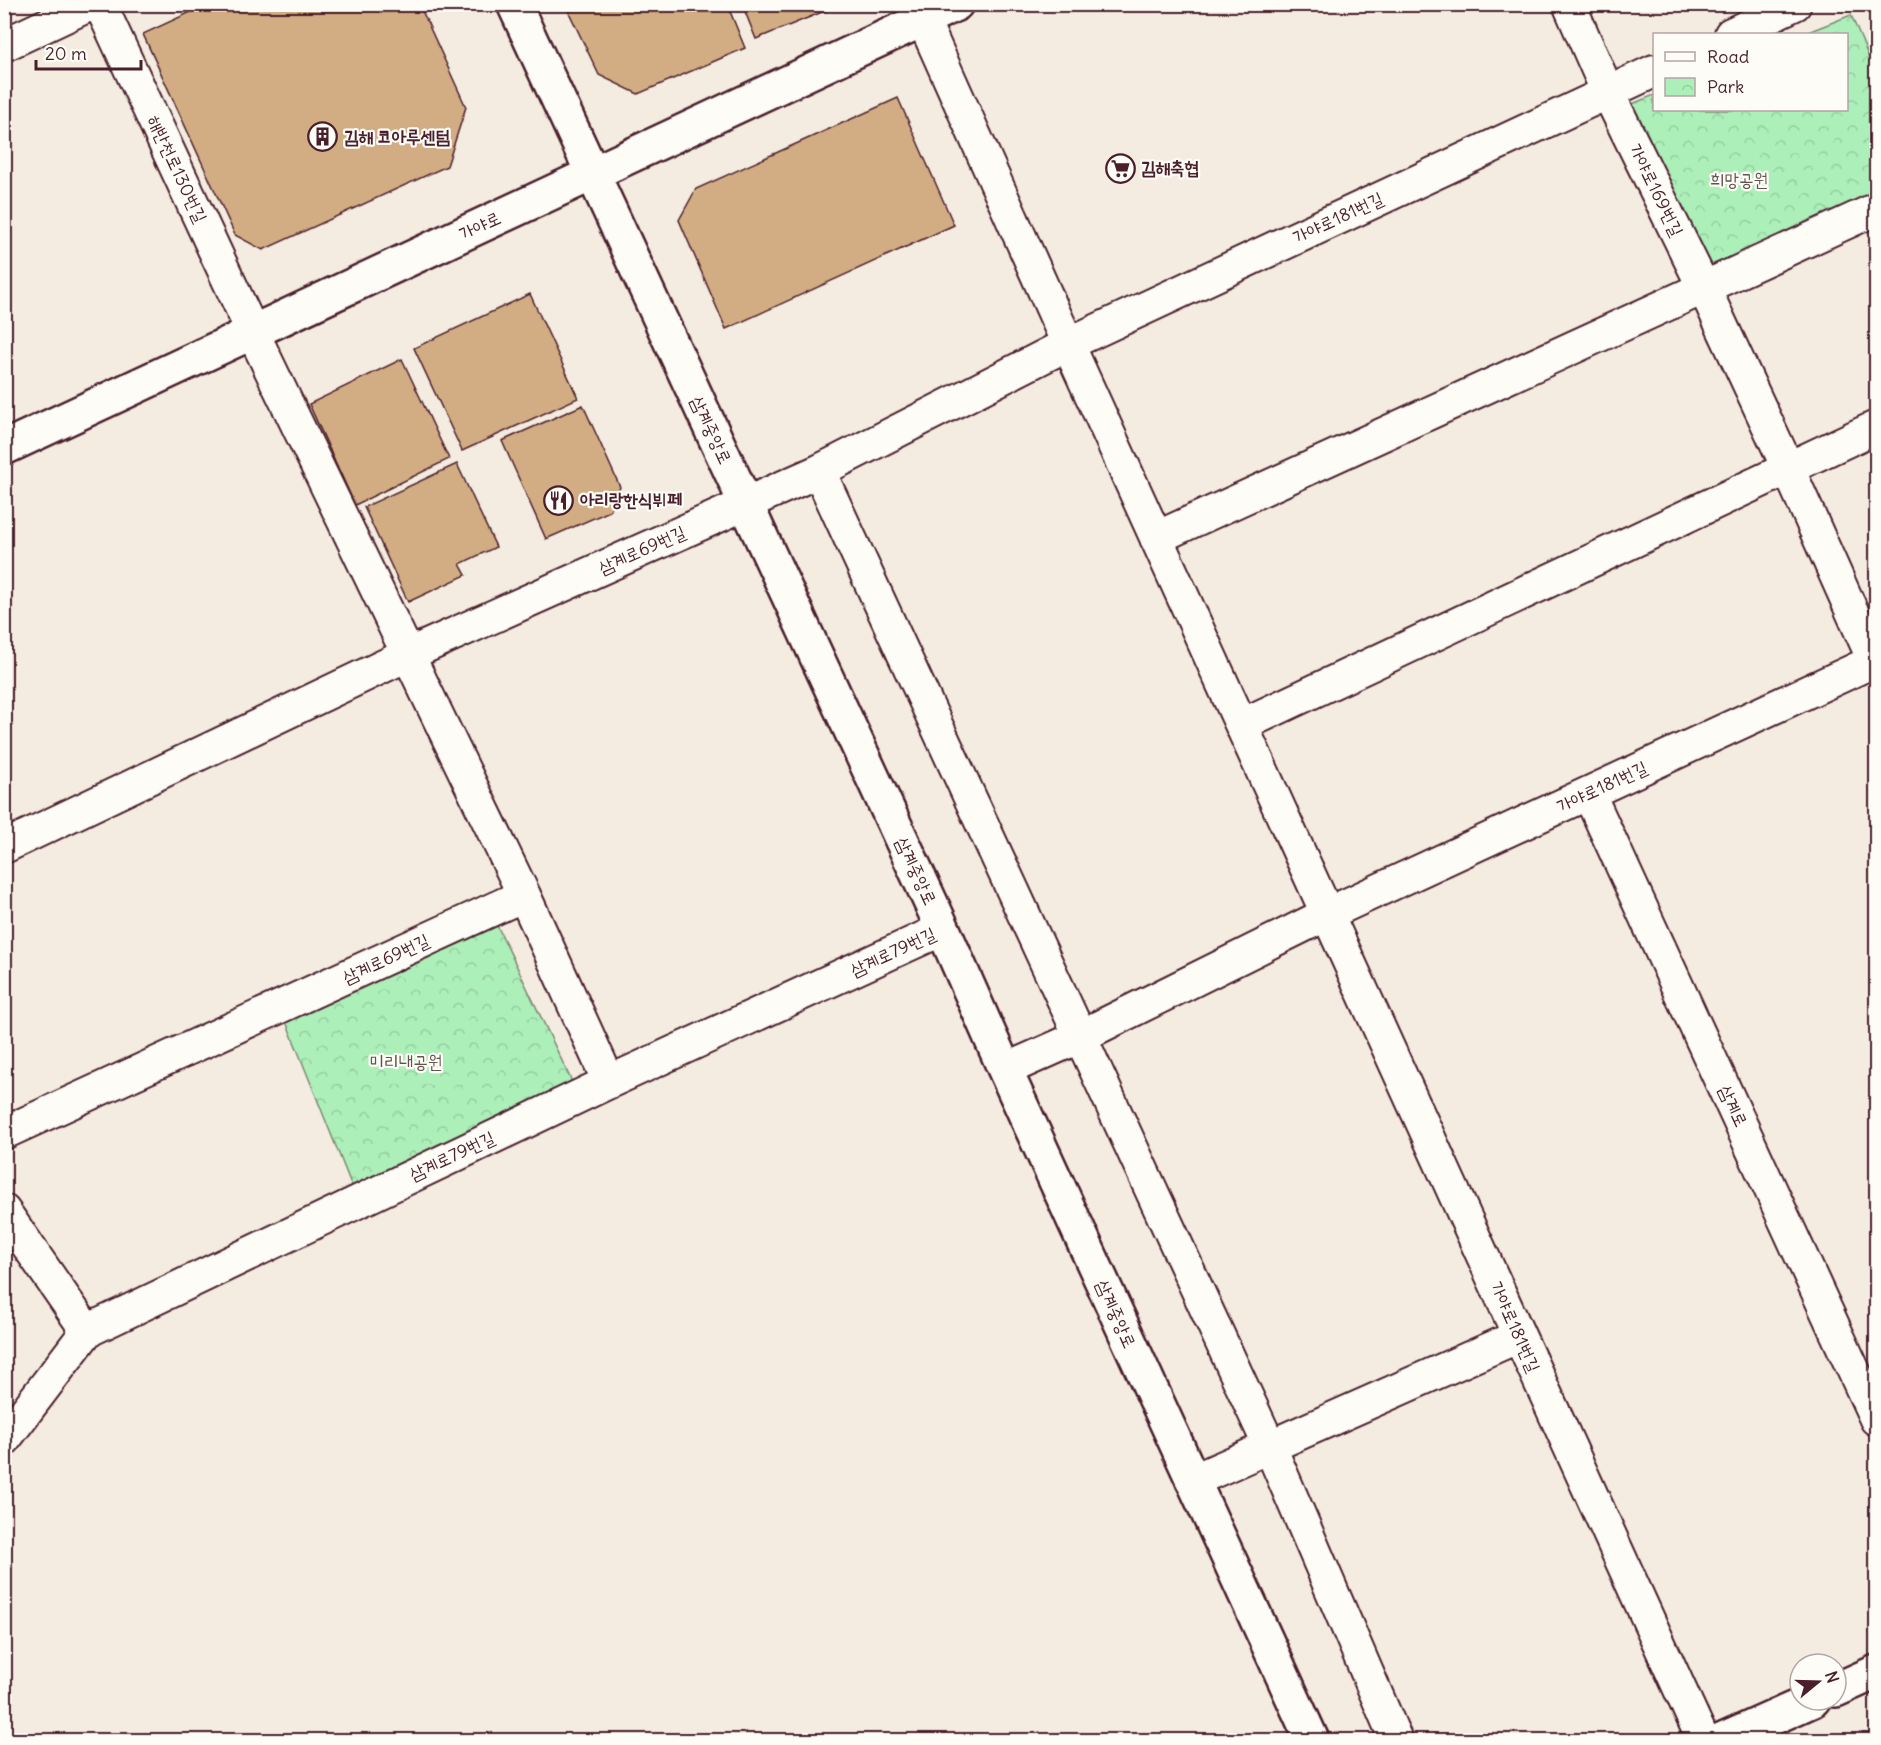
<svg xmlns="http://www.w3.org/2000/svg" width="1881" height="1745" viewBox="0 0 1881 1745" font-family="Delius,'Poor Story',sans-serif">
<defs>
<pattern id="park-crowns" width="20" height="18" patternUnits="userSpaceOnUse" patternTransform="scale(1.5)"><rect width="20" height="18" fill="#acefb9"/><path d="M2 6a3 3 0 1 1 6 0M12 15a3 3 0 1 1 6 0" fill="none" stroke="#96cc9f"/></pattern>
</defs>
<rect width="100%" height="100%" fill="#f4ece0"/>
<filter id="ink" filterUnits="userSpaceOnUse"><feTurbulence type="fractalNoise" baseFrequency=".0167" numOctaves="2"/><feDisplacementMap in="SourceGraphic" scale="12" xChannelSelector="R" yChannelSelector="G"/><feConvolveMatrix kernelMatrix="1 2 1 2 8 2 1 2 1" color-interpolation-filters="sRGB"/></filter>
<g filter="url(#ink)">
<path fill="url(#park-crowns)" stroke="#7b8772" stroke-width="1.5" d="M1851,15L1876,74V196L1706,274L1625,107L1654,95V110H1846V34H1803Z
M495,921L573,1084L353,1189L283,1014Z"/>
<path fill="#d2ad84" stroke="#4a1f2b" stroke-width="1.5" d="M208,4H419L466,107L447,166L263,250L235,235L143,34Z
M565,4H727L745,48L638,94L599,75Z
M742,4H842L756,39Z
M898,98L954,225L726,329L679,220L696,189Z
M530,294L578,398L462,451L414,348Z
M402,359L449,459L355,505L309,404Z
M583,405L620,487L610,511L546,539L502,441Z
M457,464L496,547L460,564L466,575L408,602L364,507Z"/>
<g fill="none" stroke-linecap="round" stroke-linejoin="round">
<defs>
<path id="minor" d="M100,4L253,333L524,895L609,1082
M916,4L1068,344L1703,1740
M1569,4L1608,93L1704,288L1788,468L1874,661
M1731,34L1795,4
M4,45L91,4
M819,471L1270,1447L1396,1740
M1156,538L1876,209
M1242,725L1876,427
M1589,794L1876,1419
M4,847L407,655L819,471L1068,344L1654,71
M1005,1070L1079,1037L1327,914L1876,660
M4,1133L524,895
M4,1211L87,1331
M4,1440L87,1331L609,1082L943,929
M1192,1481L1519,1336"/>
<path id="tertiary" d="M1836,1690L1876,1672
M1723,1740L1813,1700"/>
<path id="secondary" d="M514,4L943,929L1005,1070L1312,1740
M4,448L956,4"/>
</defs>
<use href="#minor" stroke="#4a1f2b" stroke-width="36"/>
<use href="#tertiary" stroke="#4a1f2b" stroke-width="38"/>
<use href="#secondary" stroke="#4a1f2b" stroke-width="38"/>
<use href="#minor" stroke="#fdfcf7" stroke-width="32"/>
<use href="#tertiary" stroke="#fdfcf7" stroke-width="33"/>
<use href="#secondary" stroke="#fdfcf7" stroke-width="33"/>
</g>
</g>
<defs>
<symbol id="building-ring" viewBox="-11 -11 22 22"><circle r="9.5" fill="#fdfcf7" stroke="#4a1f2b" stroke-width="1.5"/><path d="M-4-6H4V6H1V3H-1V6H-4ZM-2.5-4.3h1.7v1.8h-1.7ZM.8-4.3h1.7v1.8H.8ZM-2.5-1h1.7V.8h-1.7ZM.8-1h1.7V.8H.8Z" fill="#4a1f2b"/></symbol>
<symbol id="supermarket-ring" viewBox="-11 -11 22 22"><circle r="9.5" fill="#fdfcf7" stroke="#4a1f2b" stroke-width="1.5"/><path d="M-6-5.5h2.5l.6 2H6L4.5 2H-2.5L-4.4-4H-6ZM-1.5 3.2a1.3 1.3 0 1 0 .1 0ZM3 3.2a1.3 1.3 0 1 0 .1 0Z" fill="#4a1f2b"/></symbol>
<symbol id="restaurant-ring" viewBox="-11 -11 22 22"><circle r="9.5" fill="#fdfcf7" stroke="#4a1f2b" stroke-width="1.5"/><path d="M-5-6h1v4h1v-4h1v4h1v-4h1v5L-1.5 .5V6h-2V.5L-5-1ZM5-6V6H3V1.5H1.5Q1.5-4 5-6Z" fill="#4a1f2b"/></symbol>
</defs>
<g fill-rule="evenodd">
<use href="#building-ring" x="306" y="120" width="33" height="33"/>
<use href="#supermarket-ring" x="1104" y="152" width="33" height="33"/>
<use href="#restaurant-ring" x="542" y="484" width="33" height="33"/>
</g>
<g text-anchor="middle" stroke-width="4.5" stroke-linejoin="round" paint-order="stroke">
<g font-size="18" font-weight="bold" fill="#4a1f2b" stroke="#fdfcf7" text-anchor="start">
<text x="344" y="143">김해 코아루센텀</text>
<text x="1141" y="174">김해축협</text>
<text x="580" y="506">아리랑한식뷔페</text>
</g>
<g font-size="18" fill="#4a1f2b" stroke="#fdfcf7">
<text transform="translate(177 169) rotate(65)" y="6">해반천로130번길</text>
<text transform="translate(1656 190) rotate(64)" y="6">가야로169번길</text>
<text transform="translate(1338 218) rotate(-25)" y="6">가야로181번길</text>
<text transform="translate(480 226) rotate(-25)" y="6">가야로</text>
<text transform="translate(711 430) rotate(65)" y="6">삼계중앙로</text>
<text transform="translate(642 550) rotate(-24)" y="6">삼계로69번길</text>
<text transform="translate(1602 787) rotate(-25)" y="6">가야로181번길</text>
<text transform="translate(916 871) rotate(65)" y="6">삼계중앙로</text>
<text transform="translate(893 952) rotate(-25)" y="6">삼계로79번길</text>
<text transform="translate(386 959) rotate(-25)" y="6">삼계로69번길</text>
<text transform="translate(1733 1106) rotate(65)" y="6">삼계로</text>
<text transform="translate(452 1156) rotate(-25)" y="6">삼계로79번길</text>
<text transform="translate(1116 1314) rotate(66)" y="6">삼계중앙로</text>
<text transform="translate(1515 1327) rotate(66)" y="6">가야로181번길</text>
</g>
<g font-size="18" fill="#62534e" stroke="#fdfcf7">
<text x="1739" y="186">희망공원</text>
<text x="406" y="1068">미리내공원</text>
</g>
</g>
<rect width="1881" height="1745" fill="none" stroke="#fdfcf7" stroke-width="24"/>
<rect x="12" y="12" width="1857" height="1721" fill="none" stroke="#4a1f2b" stroke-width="2" filter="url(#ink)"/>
<rect x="1653" y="33" width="195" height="78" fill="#fdfcf7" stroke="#b5a4a5" stroke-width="1.5"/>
<rect x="1665" y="52" width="30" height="9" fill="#fdfcf7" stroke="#b5a4a5" stroke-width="1.5"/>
<text x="1707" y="63" font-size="18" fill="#4a1f2b">Road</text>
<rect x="1665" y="78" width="30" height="18" fill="url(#park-crowns)" stroke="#b5a4a5" stroke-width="1.5"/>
<text x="1707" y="93" font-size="18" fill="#4a1f2b">Park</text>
<g transform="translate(1818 1682) rotate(71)"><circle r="28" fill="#fdfcf7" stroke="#b5a4a5" stroke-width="1.5"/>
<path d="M0-4.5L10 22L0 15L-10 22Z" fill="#4a1f2b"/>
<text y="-9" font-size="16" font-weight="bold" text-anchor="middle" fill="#4a1f2b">N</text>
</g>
<path d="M36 60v9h105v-9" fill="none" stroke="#4a1f2b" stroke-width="3"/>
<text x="45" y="60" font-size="18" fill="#4a1f2b" stroke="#fdfcf7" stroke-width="4.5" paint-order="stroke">20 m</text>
</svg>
